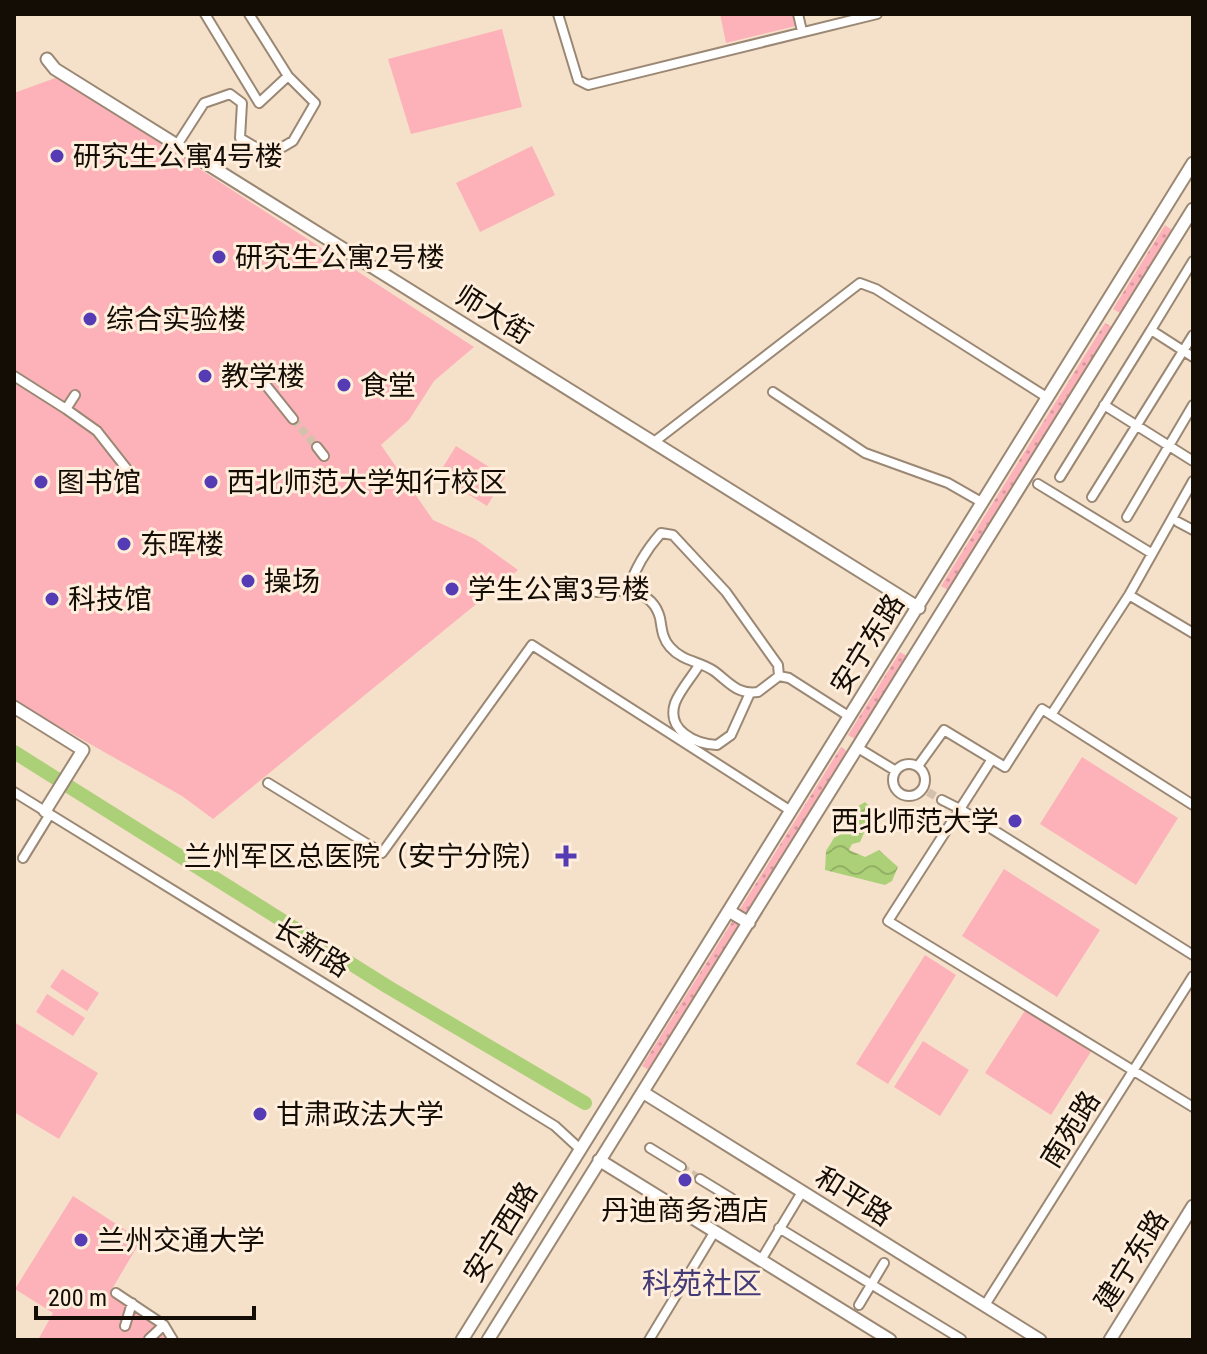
<svg xmlns="http://www.w3.org/2000/svg" width="1207" height="1354" viewBox="0 0 1207 1354" font-family="'Roboto Condensed','Noto Sans SC',sans-serif">
<defs>
<pattern id="grass-dots" width="8" height="8" patternUnits="userSpaceOnUse" patternTransform="scale(2)"><rect width="8" height="8" fill="#fdb2ba"/><path d="M2 2h.1M6 6h.1" fill="none" stroke="#d8989e" stroke-width="1.8" stroke-linecap="round"/></pattern>
<pattern id="water-waves" width="16" height="10" patternUnits="userSpaceOnUse" patternTransform="scale(2)"><rect width="16" height="10" fill="#acd077"/><path d="M0 5q4-4 8 0t8 0" fill="none" stroke="#93b165"/></pattern>
</defs>
<rect width="100%" height="100%" fill="#f5e0ca"/>
<path fill="url(#grass-dots)" d="M1165,225L1172,230L1120,313L1113,309Z
M1105,323L1112,327L948,590L941,586Z
M900,652L907,656L855,739L848,735Z
M841,747L848,752L649,1070L642,1066Z"/>
<path fill="#fdb2ba" d="M720,14H793L796,26L726,43Z
M502,29L522,107L411,134L388,59Z
M58,77L474,347L434,381L409,420L381,445L433,520L475,539L518,570L213,819L182,796L14,701V93Z
M532,146L555,195L480,232L456,183Z
M456,446L505,477L487,506L438,475Z
M1082,757L1178,818L1136,885L1040,824Z
M1004,869L1100,930L1057,997L962,936Z
M925,955L956,975L888,1084L856,1064Z
M62,969L99,993L87,1011L50,987Z
M47,994L85,1018L73,1036L36,1012Z
M1026,1009L1092,1050L1051,1115L985,1073Z
M14,1022L98,1073L59,1139L14,1112Z
M923,1041L969,1070L940,1116L894,1087Z
M73,1196L141,1240L112,1289L158,1326L166,1340H38L53,1313L15,1289Z"/>
<path fill="url(#water-waves)" d="M865,802L874,810L860,842L852,844L849,850L865,857L879,850L898,867L892,881L885,885L825,870L826,851L834,838C854,827 852,832 855,808Z"/>
<g fill="none" stroke-linecap="round" stroke-linejoin="round">
<path stroke="#acd077" stroke-width="14" d="M14,752L388,987L585,1103"/>
<path stroke="#d3c0ad" stroke-width="8" stroke-dasharray="8 4" stroke-linecap="butt" d="M293,419L317,447
M928,792L942,800
M681,1167L700,1179"/>
<defs>
<path id="street" d="M205,14L259,103L288,76
M558,14L578,80L588,85L877,14
M798,14L802,31
M177,145L204,103L230,94L242,103L240,138L269,155L293,141L315,103L288,76L249,14
M1193,261L1151,330L1193,357
M257,374L293,419
M14,376L66,409
M773,392L865,453L948,483L983,503
M75,395L66,409L97,431L130,473
M1104,405L1193,461
M654,442L860,283L876,289L1048,398
M317,447L324,456
M1060,477L1151,330
M1038,484L1151,553
M1092,497L1193,335
M1127,517L1193,405
M1178,522L1193,530
M628,590C635,568 646,550 661,533L673,535L726,592L778,665L779,676
M597,592C622,589 652,588 660,618C662,629 662,638 670,647C683,662 700,661 714,671C729,682 737,695 758,692L779,676L789,678L850,717
M1129,595L1193,633
M699,665C692,677 680,690 675,703C666,730 695,744 717,745L731,735L750,693
M1051,715L1129,595L1193,481
M858,748L896,771
M893 780a16 16 0 1 1 32 0a16 16 0 1 1-32 0Z
M918,766L944,730L1005,767L1042,709L1193,805
M268,783L382,853L532,645L791,811
M14,792L555,1126L580,1149
M942,800L960,809L992,759
M23,858L50,814
M1193,955L960,809L888,921L1193,1107
M650,1148L681,1167
M700,1179L731,1198
M779,1228L961,1339
M761,1260L802,1192
M116,1293L164,1325L173,1340
M859,1305L884,1263
M985,1305L1193,976
M125,1326L132,1303
M149,1339L164,1325
M649,1340L715,1231"/>
<path id="secondary" d="M47,59L55,69L919,608
M14,707L83,750L45,811
M729,911L749,923
M644,1093L1040,1340
M599,1160L890,1340
M462,1340L1193,163
M488,1340L1193,209
M1110,1340L1193,1206"/>
</defs>
<use href="#street" stroke="#9b8874" stroke-width="12"/>
<use href="#secondary" stroke="#9b8874" stroke-width="15"/>
<use href="#street" stroke="#fff" stroke-width="8"/>
<use href="#secondary" stroke="#fff" stroke-width="11"/>
</g>
<g fill="#563cb4" stroke="#ffeedc" stroke-width="3">
<circle cx="57" cy="156" r="8"/>
<circle cx="219" cy="257" r="8"/>
<circle cx="90" cy="319" r="8"/>
<circle cx="205" cy="376" r="8"/>
<circle cx="344" cy="385" r="8"/>
<circle cx="41" cy="482" r="8"/>
<circle cx="211" cy="482" r="8"/>
<circle cx="124" cy="544" r="8"/>
<circle cx="248" cy="581" r="8"/>
<circle cx="452" cy="589" r="8"/>
<circle cx="52" cy="599" r="8"/>
<circle cx="1015" cy="821" r="8"/>
<path d="M562 844h8v8h8v8h-8v8h-8v-8h-8v-8h8z"/>
<circle cx="260" cy="1114" r="8"/>
<circle cx="685" cy="1180" r="8"/>
<circle cx="81" cy="1240" r="8"/>
</g>
<g text-anchor="middle" stroke-width="6" stroke-linejoin="round" paint-order="stroke">
<g font-size="28" fill="#140d06" stroke="#ffeedc" text-anchor="start">
<text x="73" y="166">研究生公寓4号楼</text>
<text x="235" y="267">研究生公寓2号楼</text>
<text x="106" y="329">综合实验楼</text>
<text x="221" y="386">教学楼</text>
<text x="360" y="395">食堂</text>
<text x="57" y="492">图书馆</text>
<text x="227" y="492">西北师范大学知行校区</text>
<text x="140" y="554">东晖楼</text>
<text x="264" y="591">操场</text>
<text x="468" y="599">学生公寓3号楼</text>
<text x="68" y="609">科技馆</text>
<text x="999" y="831" text-anchor="end">西北师范大学</text>
<text x="548" y="866" text-anchor="end">兰州军区总医院（安宁分院）</text>
<text x="276" y="1124">甘肃政法大学</text>
<text x="685" y="1220" text-anchor="middle">丹迪商务酒店</text>
<text x="97" y="1250">兰州交通大学</text>
</g>
<g font-size="28" fill="#140d06" stroke="#ffeedc">
<text transform="translate(494 314) rotate(32)" y="10">师大街</text>
<text transform="translate(867 644) rotate(-58)" y="10">安宁东路</text>
<text transform="translate(312 947) rotate(32)" y="10">长新路</text>
<text transform="translate(1070 1129) rotate(-58)" y="10">南苑路</text>
<text transform="translate(854 1196) rotate(32)" y="10">和平路</text>
<text transform="translate(500 1232) rotate(-58)" y="10">安宁西路</text>
<text transform="translate(1131 1260) rotate(-58)" y="10">建宁东路</text>
</g>
<g font-size="30" fill="#433b78" stroke="#ffeedc">
<text x="702" y="1294">科苑社区</text>
</g>
</g>
<rect width="1207" height="1354" fill="none" stroke="#140d06" stroke-width="32"/>
<path d="M36 1306v12h218v-12" fill="none" stroke="#140d06" stroke-width="4"/>
<text x="48" y="1306" font-size="24" fill="#140d06" stroke="#ffeedc" stroke-width="6" paint-order="stroke">200 m</text>
</svg>
